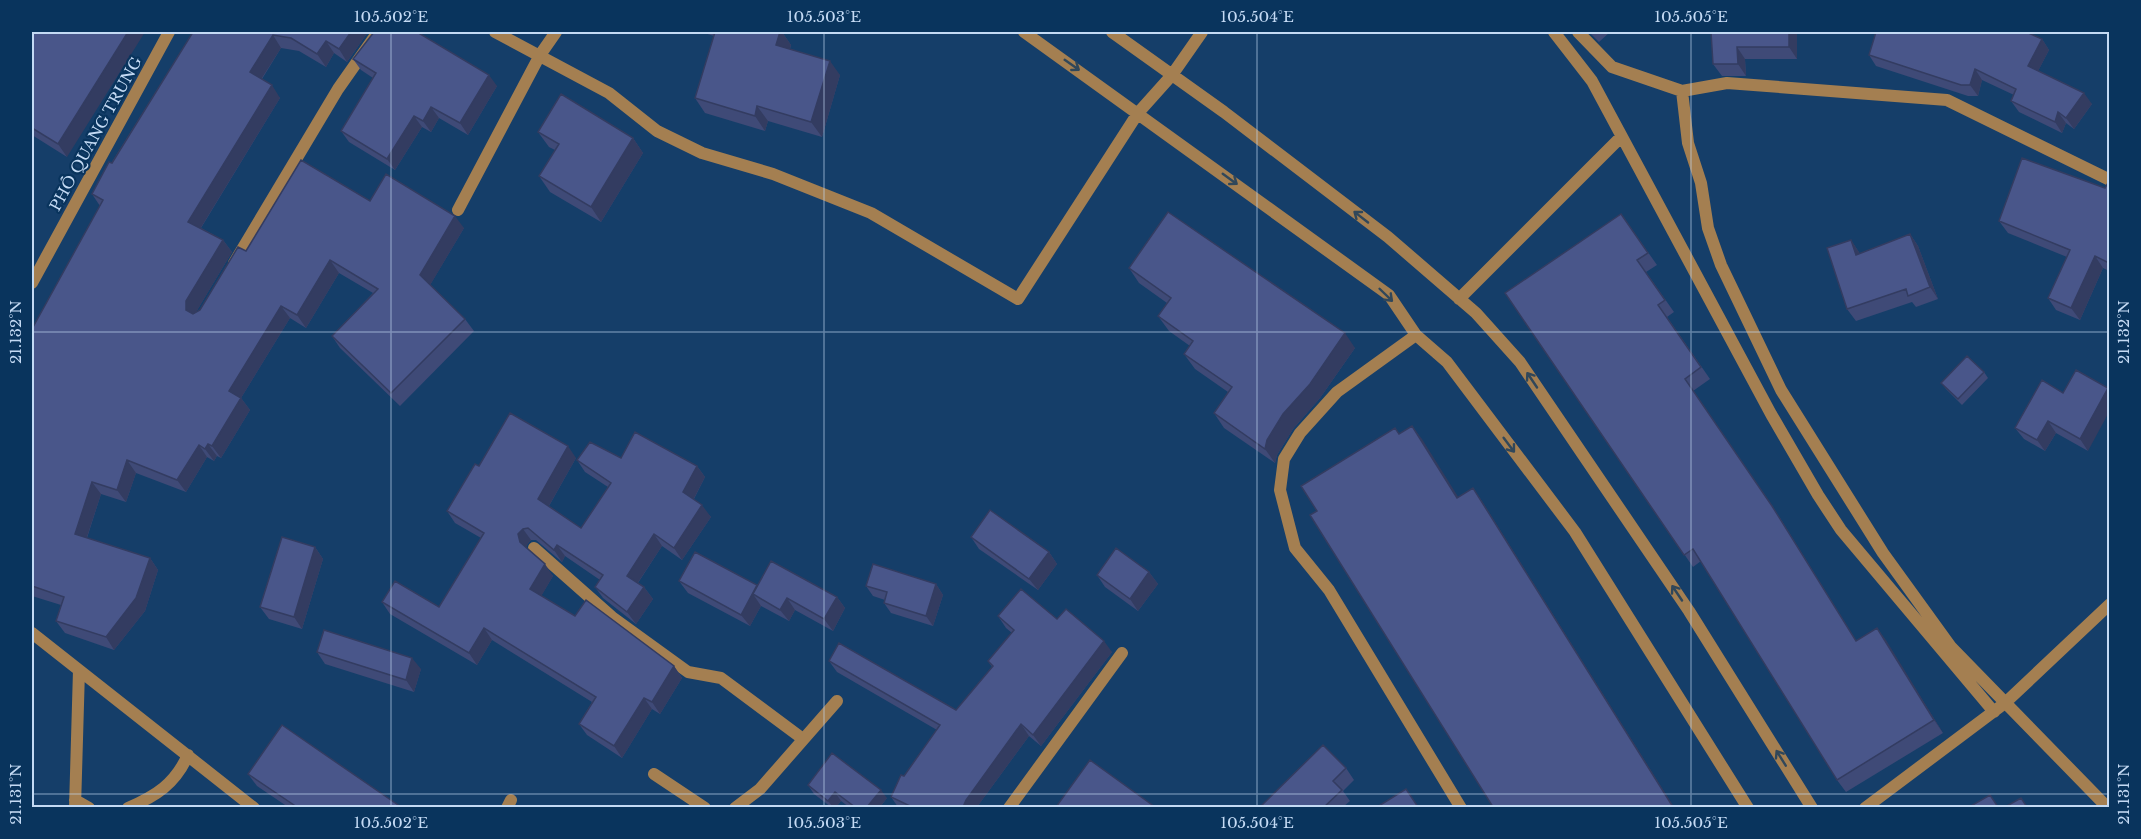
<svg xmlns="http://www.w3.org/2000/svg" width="2141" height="839" viewBox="0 0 2141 839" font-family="'Libre Baskerville',serif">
<rect width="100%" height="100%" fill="#153e69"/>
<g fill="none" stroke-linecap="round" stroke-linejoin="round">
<path stroke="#a47f51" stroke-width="12" d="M495,32L609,93L657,131L702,153L773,174L871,213L1018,299L1138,113L1172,75L1202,32
M1024,32L1389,295L1416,335L1447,362L1575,532L1748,808
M1112,32L1224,112L1388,237L1476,313L1520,362L1689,611L1812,808
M1554,32L1592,81L1771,414L1818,495L1841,530L1994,712
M1578,32L1612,67L1682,91L1727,83L1947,100L2110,180
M1682,91L1688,143L1701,183L1708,228L1721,265L1781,390L1883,553L1951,647L2108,808
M458,210L540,55L556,32
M234,263L338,89L378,32
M1459,299L1621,137
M1416,335L1337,392L1300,433L1284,459L1280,490L1295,548L1329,590L1461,808
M534,548L612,617L688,672L721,678L803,739
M32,633L254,808
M654,774L705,808
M75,800L89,808
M75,808L79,670
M128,808C156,796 175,784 188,755
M507,808L511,800
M735,808L760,789L837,701
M1009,808L1122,653
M1865,808L2005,703L2110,604"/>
<path stroke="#a47f51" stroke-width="12" d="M32,283L169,32"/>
</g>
<path fill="#3f4a77" d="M32,32L67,157L32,135Z
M193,32H368L347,62L334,53L326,67L299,51L281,48L262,79L280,98L201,228L223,240L232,252L196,312L200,310L246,251L370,201L464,228L430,285L465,319L474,331L400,406L340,348L332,336L373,293L339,273L306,328L290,318L241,398L250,410L221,458L217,456L214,461L207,457L186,492L136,473L126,502L101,494L87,538L150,558L158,570L145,611L114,650L65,633L56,621L61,605L32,596V329L100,206L92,194Z
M701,32H782L791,45L790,49L840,75L822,137L768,121L765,131L705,113L695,98L714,36Z
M1589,32H1610L1599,42Z
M1711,32H1797V59H1745L1746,76H1722L1713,64Z
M2042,39L2049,50L2038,71L2092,104L2074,129L2066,123L2062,133L2019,112L2011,101L2014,95L1982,80L1978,96H1968L1876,66L1869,55Z
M353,59L497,86L468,135L439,118L431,132L422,127L395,170L349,142L341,131L373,78L361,70Z
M538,132L633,138L643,153L601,222L550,192L539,176L555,150L549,147Z
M2109,181V271L2103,268L2080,320L2056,310L2048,298L2067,257L2008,233L1999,221L2105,188Z
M1621,214L1657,265L1646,272L1674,312L1667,317L1710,379L1693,391L1780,518L1856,641L1877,628L1943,733L1846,792L1837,780L1701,561L1693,567L1505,293Z
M1910,234L1918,246L1938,299L1916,307L1912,302L1856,321L1847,309L1851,240L1860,254Z
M1129,268L1355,348L1320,398L1293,429L1277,455L1275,463L1224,428L1214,413L1228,392L1195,369L1184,354L1190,346L1169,331L1158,316L1167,303L1139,283Z
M1984,372L1988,378L1962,405L1946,389L1941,383Z
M2063,393L2088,451L2056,433L2045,451L2024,439L2015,428Z
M576,458L549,506L581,528L608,487L585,472L577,460L621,458L697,466L705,477L694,499L711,517L682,560L662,546L638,583L644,587L653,599L636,624L603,598L595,587L600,580L565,556L562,562L536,540H531L526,546L527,548L553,576L541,596L575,616L674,666L682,678L660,714L652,709L622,758L587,735L579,724L592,702L492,640L477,665L390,614L382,602L439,607L481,538L455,523L447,511L479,466Z
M971,537L1049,552L1057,564L1038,590L979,549Z
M315,547L323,559L302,629L269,619L260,607Z
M1149,572L1158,584L1138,611L1105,587L1097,575Z
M679,581L757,586L837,597L845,608L833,631L795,610L789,621L761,606L750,626L688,593Z
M936,584L943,595L933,626L891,613L884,603L885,600L873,596L866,586Z
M998,616L1057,619L1112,652L1041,746L1029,736L977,807H898L891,797L904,776L937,730L837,672L829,661L956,710L992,667L988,661L1012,633L1006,628Z
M317,652L421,669L414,692L325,664Z
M1346,768L1354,780L1343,791L1350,801L1343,807H1260Z
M248,774L401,807H288L257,786Z
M808,785L887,798L880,807H849L841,801L836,807H831L814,794Z"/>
<path fill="#333c61" d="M128,32H145L67,157L58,144Z
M351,32H368L347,62L339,49Z
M780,32H782L791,45L786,59L776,45Z
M1789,32H1797V59L1789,47Z
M273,35L281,48L258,84L250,72Z
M2042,39L2049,50L2035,77L2028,66Z
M326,41L334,53L326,67L317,54Z
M1737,47L1745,59L1746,76L1738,64Z
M830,61L840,75L822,137L811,122Z
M1975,69L1982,80L1978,96L1970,85Z
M489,75L497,86L468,135L460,123Z
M272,85L280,98L197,234L188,222Z
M2084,93L2092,104L2074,129L2066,118Z
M757,106L768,121L765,131L755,116Z
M431,107L439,118L431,132L423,121Z
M2058,112L2066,123L2062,133L2055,122Z
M414,116L422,127L395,170L387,159Z
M633,138L643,153L601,222L591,207Z
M455,216L464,228L429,287L420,275Z
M1910,234L1918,246L1938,299L1930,287Z
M223,240L232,252L195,314V322L186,310V301Z
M1851,240L1859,252L1864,267L1856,255Z
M2095,256L2103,268L2080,320L2071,308Z
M330,260L339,273L306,328L297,315Z
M281,306L290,318L241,398L250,410L221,458L212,446L229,391Z
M1345,333L1355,348L1320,398L1293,429L1277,455L1275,463L1265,449L1267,440L1283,414Z
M2108,388L2109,390V412L2088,451L2080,439Z
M1693,391L1780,518L1864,653L1856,641Z
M2048,421L2056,433L2045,451L2037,440Z
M1412,426L1422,439L1467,511L1457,498Z
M208,444L217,456L214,461L205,449Z
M199,445L207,457L186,492L177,480Z
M568,446L576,458L546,511L538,499Z
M127,460L136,473L126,502L117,490Z
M697,466L705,477L691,504L683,492Z
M92,482L101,494L84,546L75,534Z
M1473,488L1482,501L1674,807H1673Z
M702,505L711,517L682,560L674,548Z
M523,529L531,540L526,546L529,554L520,542L518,534Z
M654,534L662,546L635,587L627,576Z
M557,545L565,556L562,562L554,550Z
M315,547L323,559L302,629L294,617Z
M1049,552L1057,564L1038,590L1029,579Z
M150,558L158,570L145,611L114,650L106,637Z
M545,564L553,576L539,600L530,589Z
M1149,572L1158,584L1138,611L1130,599Z
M936,584L943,595L933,626L926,616Z
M757,585L753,594L761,606L750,626L741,615Z
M644,587L653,599L636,624L627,612Z
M837,597L845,608L833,631L824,619Z
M787,598L795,610L789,621L780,610Z
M484,628L492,640L477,665L469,653Z
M1877,628L1886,640L1943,733L1934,720Z
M1104,641L1112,652L1041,746L1033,735Z
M412,658L421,669L414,692L406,680Z
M674,666L682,678L660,714L652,702Z
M644,698L652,709L622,758L614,746Z
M1021,724L1029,736L977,807H963L966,800Z
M881,790L887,798L880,807H867Z
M835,792L841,801L836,807H833L828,801Z"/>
<path fill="#49568a" stroke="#333c61" stroke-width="1.5" d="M32,32H128L58,144L32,128Z
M193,32H351L339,49L326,41L317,54L291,38L273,35L250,72L272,85L188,222L223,240L186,301V310L193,314L200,310L238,247L246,251L301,160L370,201L386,174L455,216L420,275L465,319L391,393L332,336L378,289L330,260L297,315L281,306L229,391L241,398L212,446L208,444L205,449L199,445L177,480L127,460L117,490L92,482L75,534L150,558L136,598L106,637L56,621L64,597L32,586V329L103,200L92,194L109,162L112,163Z
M374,32H417L489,75L460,123L431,107L423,121L414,116L387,159L341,131L376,73L353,59Z
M715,32H780L776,45L830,61L811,122L757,106L755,116L695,98Z
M1711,32H1789V47H1737L1738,64H1713Z
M1876,32H2026L2042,39L2028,66L2084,93L2066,118L2058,112L2055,122L2011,101L2016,89L1975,69L1970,85H1961L1869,55Z
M561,94L633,138L591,207L539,176L559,144L538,132Z
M2022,158L2105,188L2109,181V263L2095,256L2071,308L2048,298L2070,250L1999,221Z
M1168,212L1345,333L1310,384L1283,414L1267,440L1265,449L1214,413L1232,387L1184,354L1193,341L1158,316L1171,298L1129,268Z
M1621,214L1648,253L1637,260L1665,300L1658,305L1701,367L1685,379L1772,506L1856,641L1877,628L1934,720L1837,780L1693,549L1684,555L1505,293Z
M1910,234L1930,287L1908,296L1906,289L1847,309L1827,248L1851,240L1856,255Z
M1967,356L1984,372L1958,399L1941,383Z
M2076,370L2108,388L2080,439L2048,421L2037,440L2015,428L2042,380L2063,393Z
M510,413L568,446L538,499L581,528L611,483L577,460L590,442L621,458L635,432L697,466L683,492L702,505L674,548L654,534L627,576L644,587L627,612L595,587L603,575L557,545L554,550L528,528L523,529L518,534L520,542L545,564L530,589L575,616L586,600L674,666L652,702L644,698L614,746L579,724L596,697L484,628L469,653L382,602L395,581L439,607L484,533L447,511L475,464L479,466Z
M1412,426L1457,498L1473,488L1673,807H1493L1310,515L1317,511L1301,486L1395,428L1399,434Z
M990,510L1049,552L1029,579L971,537Z
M282,537L315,547L294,617L260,607Z
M1116,548L1149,572L1130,599L1097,575Z
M695,552L757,585L741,615L679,581Z
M771,561L837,597L824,619L787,598L780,610L753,594Z
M873,564L936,584L926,616L884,603L887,592L866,586Z
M1021,589L1057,619L1066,609L1104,641L1033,735L1021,724L966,800L963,807H912L891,797L901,775L904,776L940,725L829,661L839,643L956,710L993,666L988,661L1014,630L998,616Z
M324,630L412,658L406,680L317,652Z
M282,725L401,807H297L248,774Z
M1323,745L1346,768L1333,781L1342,790L1324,807H1260Z
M832,753L881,790L867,807H855L835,792L828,801L808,785Z
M1090,760L1155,807H1056Z
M1406,789L1418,807H1377Z
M1990,795L1998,807H1969Z
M2021,798L2027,807H2005Z"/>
<defs><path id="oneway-shaft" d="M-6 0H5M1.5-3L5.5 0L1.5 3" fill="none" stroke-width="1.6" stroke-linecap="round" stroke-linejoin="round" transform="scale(1.5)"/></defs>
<g stroke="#30475a">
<use href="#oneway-shaft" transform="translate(1072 65) rotate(35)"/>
<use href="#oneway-shaft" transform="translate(1230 179) rotate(36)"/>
<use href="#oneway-shaft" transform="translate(1361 217) rotate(-142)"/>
<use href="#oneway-shaft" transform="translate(1386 295) rotate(44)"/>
<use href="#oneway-shaft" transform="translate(1532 380) rotate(-124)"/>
<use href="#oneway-shaft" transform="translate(1509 445) rotate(53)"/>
<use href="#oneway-shaft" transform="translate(1677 593) rotate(-124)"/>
<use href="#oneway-shaft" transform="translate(1781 758) rotate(-122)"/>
</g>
<path fill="none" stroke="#c4daf4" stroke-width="1.5" stroke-opacity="0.45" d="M391,32V808M824,32V808M1257,32V808M1691,32V808M32,332H2110M32,794H2110"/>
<g text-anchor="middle" stroke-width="4.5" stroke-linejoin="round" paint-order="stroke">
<g font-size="15" fill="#c4daf4" stroke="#09345d">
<text transform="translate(96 134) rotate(-61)" y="5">PHỐ QUANG TRUNG</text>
</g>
</g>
<rect width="2141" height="839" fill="none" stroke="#09345d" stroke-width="66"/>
<rect x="33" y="33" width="2075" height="773" fill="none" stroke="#c4daf4" stroke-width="2"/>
<g font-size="15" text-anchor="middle" fill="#c4daf4">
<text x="391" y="22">105.502°E</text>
<text x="824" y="22">105.503°E</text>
<text x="1257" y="22">105.504°E</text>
<text x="1691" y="22">105.505°E</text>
<text transform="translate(16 332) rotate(-90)" y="5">21.132°N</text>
<text transform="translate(2124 332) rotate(-90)" y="5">21.132°N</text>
<text transform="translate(16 794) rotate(-90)" y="5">21.131°N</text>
<text transform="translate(2124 794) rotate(-90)" y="5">21.131°N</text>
<text x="391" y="828">105.502°E</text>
<text x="824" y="828">105.503°E</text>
<text x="1257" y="828">105.504°E</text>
<text x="1691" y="828">105.505°E</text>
</g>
</svg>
